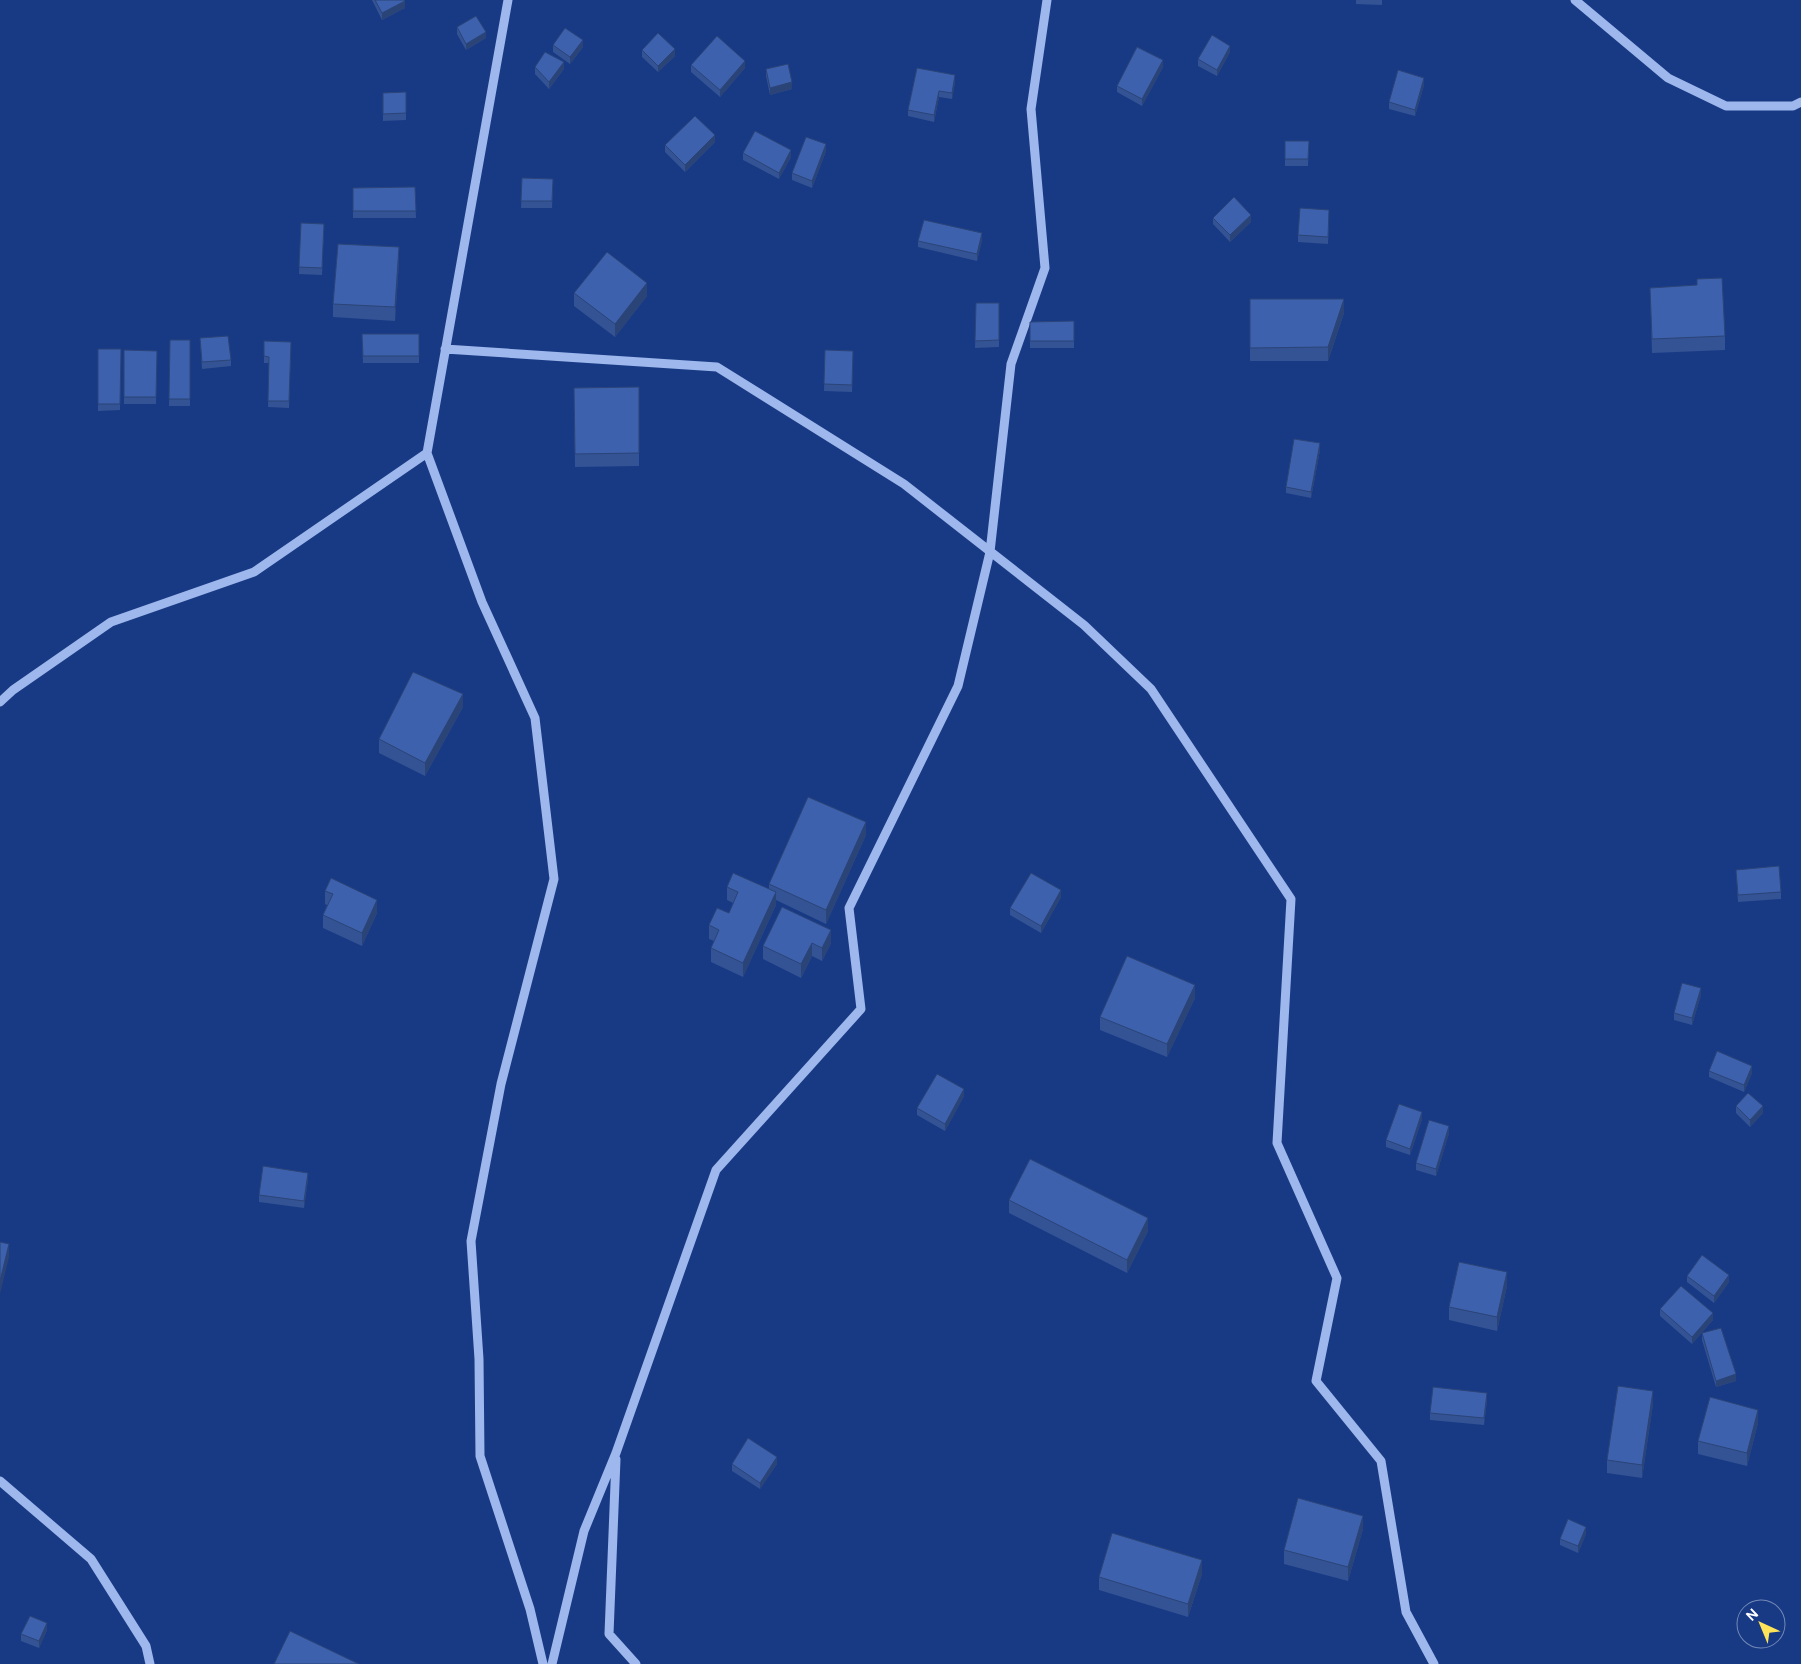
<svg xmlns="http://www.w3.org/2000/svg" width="1801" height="1664" viewBox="0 0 1801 1664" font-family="'DM Sans',sans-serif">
<rect width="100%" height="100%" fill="#183a85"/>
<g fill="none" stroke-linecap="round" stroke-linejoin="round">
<path stroke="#9eb7ec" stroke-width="9" d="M508,0L427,453L482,602L535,718L554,879L501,1084L471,1241L479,1359L480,1456L530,1609L543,1664
M1575,0L1668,78L1726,106H1793L1801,102
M445,349L717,367L904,484L1084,625L1151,689L1291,899L1277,1143L1337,1278L1316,1381L1381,1461L1406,1612L1434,1664
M0,702L13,690L111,622L254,572L427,453
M616,1459L609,1634L636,1664
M0,1481L91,1559L146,1646L150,1664
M552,1664L584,1531L616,1453L716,1170L861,1009L849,908L958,686L990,552L1011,364L1045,268L1031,109L1047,0"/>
</g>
<path fill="#345394" d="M372,0H404L405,8L382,20Z
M1356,0H1382V5L1356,4Z
M457,27L486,38L466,50L457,34Z
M553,45L583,47L570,64L553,52Z
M642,50L675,56L658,72L642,57Z
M1230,52L1217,76L1198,66V59Z
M691,65L745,68L720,97L691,72Z
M535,67L564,69L549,89L535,74Z
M1163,67L1142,106L1117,92V86Z
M917,68L955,82L952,99L939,97L934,122L908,116V110Z
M766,69L792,89L770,95L766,76Z
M1424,85L1415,116L1389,109V102Z
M406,92V120L383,121V93Z
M1285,141H1309L1308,166H1285Z
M715,142L685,172L665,152V145Z
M826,151L812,188L792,180V173Z
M743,153L791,157L779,179L743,160Z
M522,178L553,179L552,208H521Z
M415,187L416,218H353V188Z
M1329,217L1328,244L1298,242V235Z
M1213,218L1251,222L1230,242L1213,224Z
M301,223L324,224L322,275L299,274Z
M982,240L977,261L918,247V241Z
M399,261L395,321L333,317V304Z
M1650,288L1725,336V350L1652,353Z
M574,293L647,296L615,337L574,306Z
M1250,299L1344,313L1328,361H1250Z
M976,303H999V347L975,348Z
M1074,321V348H1030V322Z
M362,334H419V363H363Z
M200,338L231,360V366L202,369Z
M170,340H190V406H169Z
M264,341L291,342L289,408L268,407L269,363H264Z
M98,349H121L120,410L98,411Z
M124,350L157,351L156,404H124Z
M825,350L853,351L852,392L824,391Z
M639,387V466L575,467L574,388Z
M1320,450L1311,498L1286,493V487Z
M463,707L425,776L379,753V739Z
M866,835L826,924L776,900V905L743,977L711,962V948L714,941L709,939V925L729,913L733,903L727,900V887L769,889V884Z
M1736,870L1781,892V899L1738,902Z
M325,891L377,913L362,946L323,928V915L327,905L325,904Z
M1061,897L1041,933L1010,915V908Z
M782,907L831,943L822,961L812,956L801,978L763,959V946Z
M1701,995L1692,1025L1674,1020V1013Z
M1195,998L1167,1057L1100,1030V1017Z
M1709,1071L1752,1073L1744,1092L1709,1077Z
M964,1096L945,1131L917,1115V1108Z
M1736,1106L1763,1113L1750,1127L1736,1113Z
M1422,1119L1410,1155L1386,1147V1140Z
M1449,1133L1436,1176L1416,1170V1163Z
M308,1179L304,1208L259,1202V1195Z
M1009,1200L1148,1231L1127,1273L1009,1213Z
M1687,1276L1729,1282L1714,1303L1687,1282Z
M1507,1286L1497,1331L1449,1320V1307Z
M1660,1309L1713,1320L1692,1344L1660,1316Z
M1702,1333L1736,1381L1716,1387L1702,1340Z
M1487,1400L1484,1425L1430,1420V1413Z
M1653,1404L1642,1478L1607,1473V1460Z
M1758,1423L1747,1466L1698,1454V1441Z
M732,1464H777L760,1489L732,1471Z
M1363,1529L1348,1581L1284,1564V1550Z
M1586,1534L1578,1553L1560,1545V1539Z
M1202,1574L1188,1617L1099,1590V1577Z
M47,1630L39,1648L21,1641V1634Z"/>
<path fill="#2b4478" d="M405,1V8L382,20V13Z
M486,32V38L466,50V44Z
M583,40V47L570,64V57Z
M1230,46V52L1217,76V70Z
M675,49V56L658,72V66Z
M1163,60V67L1142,106V99Z
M745,61V68L720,97V90Z
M564,62V69L549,89V82Z
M955,75V82L952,99V93Z
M1424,78V85L1415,116V110Z
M792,82V89L770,95V88Z
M939,91V97L934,122V115Z
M715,135V142L685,172V165Z
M826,144V151L812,188V181Z
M791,150V157L779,179V173Z
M1251,215V222L1230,242V235Z
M982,233V240L977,261V254Z
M399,247V261L395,321V307Z
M647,283V296L615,337V324Z
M1344,299V313L1328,361V347Z
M1320,443V450L1311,498V492Z
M463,694V707L425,776V763Z
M866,822V835L826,924V910Z
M1061,890V897L1041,933V926Z
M776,892V905L743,977V963Z
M377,900V913L362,946V933Z
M831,930V943L822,961V948Z
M812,943V956L801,978V964Z
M1195,985V998L1167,1057V1044Z
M1701,988V995L1692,1025V1018Z
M1752,1066V1073L1744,1092V1085Z
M964,1089V1096L945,1131V1124Z
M1763,1106V1113L1750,1127V1120Z
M1422,1112V1119L1410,1155V1149Z
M1449,1126V1133L1436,1176V1169Z
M308,1173V1179L304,1208V1201Z
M1148,1218V1231L1127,1273V1260Z
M9,1244V1257L0,1294V1281Z
M1507,1272V1286L1497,1331V1317Z
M1729,1275V1282L1714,1303V1296Z
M1713,1313V1320L1692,1344V1337Z
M1736,1374V1381L1716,1387V1381Z
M1653,1391V1404L1642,1478V1465Z
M1487,1393V1400L1484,1425V1418Z
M1758,1410V1423L1747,1466V1453Z
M777,1457V1464L760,1489V1483Z
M1363,1516V1529L1348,1581V1567Z
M1586,1527V1534L1578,1553V1546Z
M1202,1560V1574L1188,1617V1604Z
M47,1623V1630L39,1648V1641Z"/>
<path fill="#3d61ac" stroke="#2b4478" d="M375,0H404L405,1L382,13Z
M476,16L486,32L466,44L457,27Z
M565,28L583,40L570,57L553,45Z
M658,33L675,49L658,66L642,50Z
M1212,35L1230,46L1217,70L1198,59Z
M717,36L745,61L720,90L691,65Z
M1137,47L1163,60L1142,99L1117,86Z
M545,52L564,62L549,82L535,67Z
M788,64L792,82L770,88L766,69Z
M917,68L955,75L952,93L939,91L934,115L908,110Z
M1398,70L1424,78L1415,110L1389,102Z
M406,92V113L383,114V93Z
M695,116L715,135L685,165L665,145Z
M755,131L791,150L779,173L743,153Z
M806,137L826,144L812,181L792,173Z
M1285,141H1309L1308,159H1285Z
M522,178L553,179L552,201H521Z
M415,187L416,211H353V188Z
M1234,197L1251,215L1230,235L1213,218Z
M1300,208L1329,210L1328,237L1298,235Z
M924,220L982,233L977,254L918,241Z
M301,223L324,224L322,268L299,267Z
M338,244L399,247L395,307L333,304Z
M607,252L647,283L615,324L574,293Z
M1722,278L1725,336L1652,339L1650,288L1697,285V279Z
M1250,299H1344L1328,347L1250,348Z
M976,303H999V340L975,341Z
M1074,321V341H1030V322Z
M362,334H419V356H363Z
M228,336L231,360L202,362L200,338Z
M170,340H190V399H169Z
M264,341L291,342L289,401H268L269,357L264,356Z
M98,349H121L120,404H98Z
M124,350L157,351L156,397H124Z
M825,350L853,351L852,385L824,384Z
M639,387V453L575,454L574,388Z
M1294,439L1320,443L1311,492L1286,487Z
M413,672L463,694L425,763L379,739Z
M808,797L866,822L826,910L769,884Z
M1779,866L1781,892L1738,895L1736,870Z
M733,873L776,892L743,963L711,948L719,930L709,925L717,908L729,913L738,892L727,887Z
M1031,873L1061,890L1041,926L1010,908Z
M331,878L377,900L362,933L323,915L333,894L325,891Z
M782,907L831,930L822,948L812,943L801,964L763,946Z
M1127,956L1195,985L1167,1044L1100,1017Z
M1682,983L1701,988L1692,1018L1674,1013Z
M1717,1051L1752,1066L1744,1085L1709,1071Z
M937,1074L964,1089L945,1124L917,1108Z
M1748,1093L1763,1106L1750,1120L1736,1106Z
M1399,1104L1422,1112L1410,1149L1386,1140Z
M1429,1120L1449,1126L1436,1169L1416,1163Z
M1030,1159L1148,1218L1127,1260L1009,1200Z
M263,1166L308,1173L304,1201L259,1195Z
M0,1242L9,1244L0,1281Z
M1702,1255L1729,1275L1714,1296L1687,1276Z
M1459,1262L1507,1272L1497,1317L1449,1307Z
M1681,1286L1713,1313L1692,1337L1660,1309Z
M1721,1328L1736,1374L1716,1381L1702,1333Z
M1618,1386L1653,1391L1642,1465L1607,1460Z
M1433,1387L1487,1393L1484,1418L1430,1413Z
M1710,1397L1758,1410L1747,1453L1698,1441Z
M748,1438L777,1457L760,1483L732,1464Z
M1298,1498L1363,1516L1348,1567L1284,1550Z
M1568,1519L1586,1527L1578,1546L1560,1539Z
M1112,1533L1202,1560L1188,1604L1099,1577Z
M30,1616L47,1623L39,1641L21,1634Z
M290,1631L359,1664H274Z"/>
<g transform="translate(1761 1624) rotate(316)"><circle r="24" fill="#183a85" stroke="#7489b6"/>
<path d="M0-4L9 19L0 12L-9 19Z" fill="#ffe459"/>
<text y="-8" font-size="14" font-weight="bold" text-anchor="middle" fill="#ffffff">N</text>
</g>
</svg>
